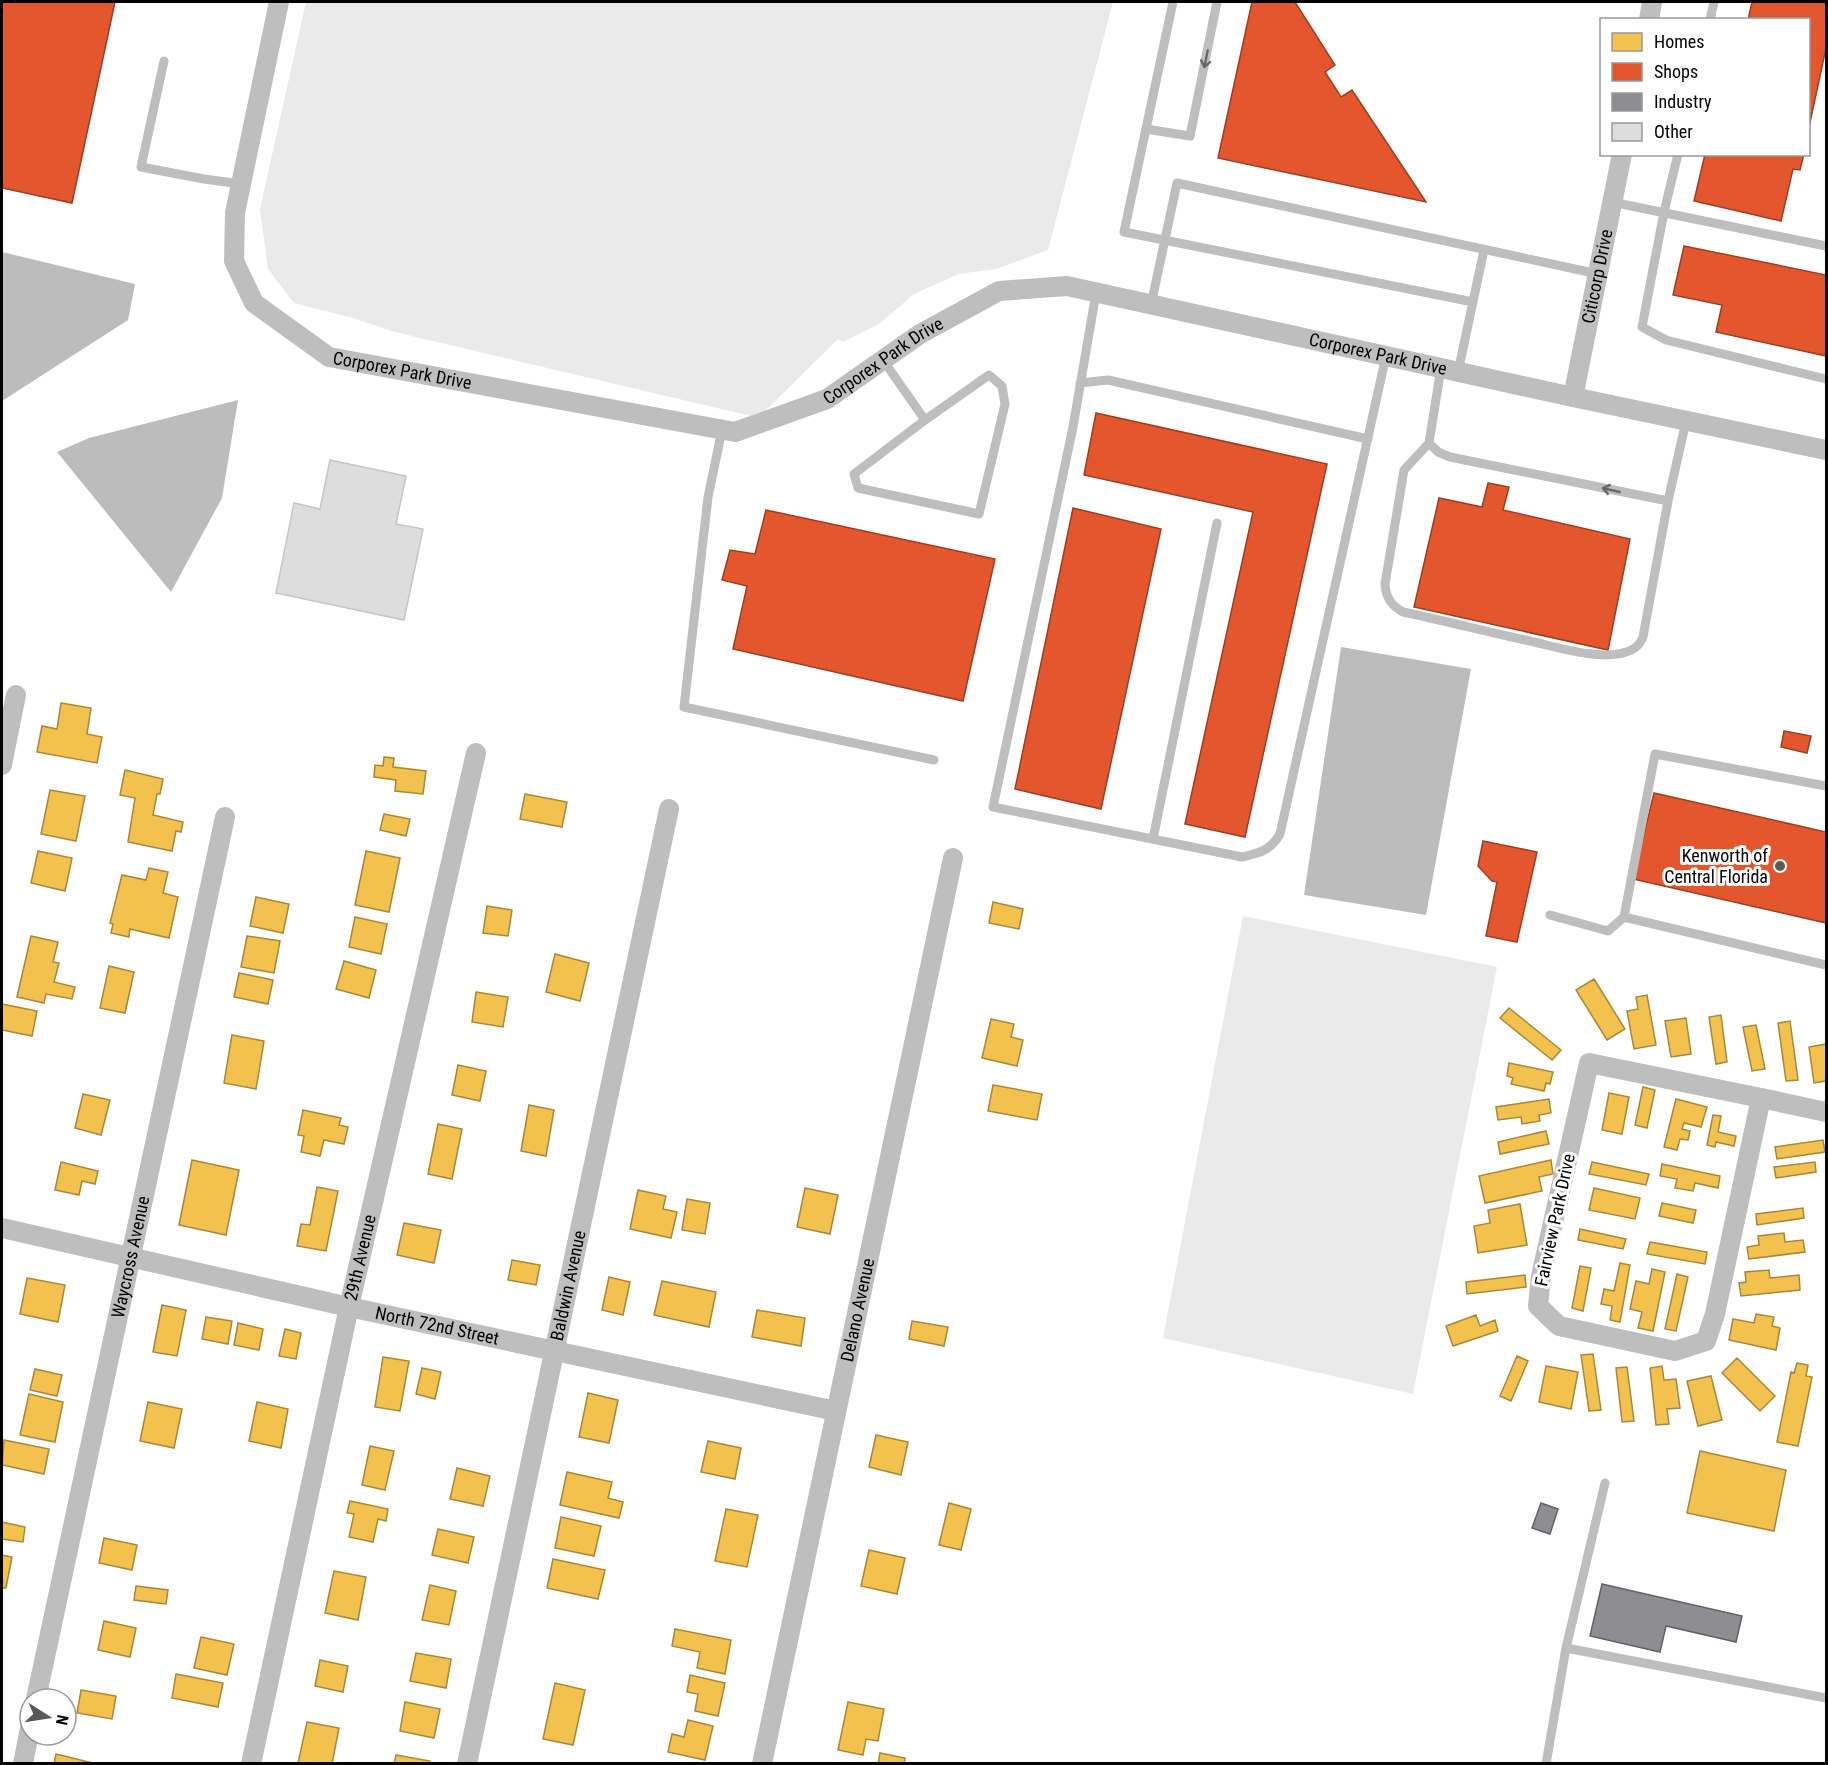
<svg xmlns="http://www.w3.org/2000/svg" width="1828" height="1765" viewBox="0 0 1828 1765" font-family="'Roboto Condensed',sans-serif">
<rect width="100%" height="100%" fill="#fff"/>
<path fill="#eaeaea" d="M306,2H1113L1048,250L996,269L959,274L914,294L879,324L843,342L838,339L765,411L751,416L395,332L353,318L294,303L268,269L260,209Z
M1243,916L1497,967L1413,1394L1163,1338Z"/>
<path fill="#bcbcbc" d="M2,252L135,284L128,320L2,401Z
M238,400L222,498L171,592L57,452L89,438Z
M1341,647L1471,669L1426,915L1304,895Z"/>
<path fill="#f2c14e" stroke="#a98737" stroke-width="1.5" d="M61,703L91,708L87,734L102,737L97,763L37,752L42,726L57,729Z
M384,757L394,758L393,767L426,771L423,794L395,791L396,780L374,777L375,765L383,766Z
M125,770L163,779L160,794H157L153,815L183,822L181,832L176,831L172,851L128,842L135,798L120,795Z
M50,790L85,796L76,841L41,834Z
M525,794L567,802L562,827L520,819Z
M384,814L410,819L406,836L380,830Z
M38,851L72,858L65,891L31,883Z
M366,851L400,858L389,912L355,905Z
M149,868L168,872L163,893L178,897L169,938L130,929L129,937L111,933L113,924L110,923L122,875L146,880Z
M256,897L289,904L283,933L250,926Z
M993,902L1023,909L1019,929L989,923Z
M487,906L512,910L508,936L483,933Z
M355,917L387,924L381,954L349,947Z
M31,936L58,942L53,962L59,963L54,982L75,987L72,999L46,994L44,1003L17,997Z
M247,936L280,941L274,973L241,967Z
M555,954L589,963L580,1001L546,992Z
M344,961L376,970L369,998L336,989Z
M109,966L134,972L125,1013L100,1008Z
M239,973L273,980L268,1004L234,997Z
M1594,979L1625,1029L1607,1040L1576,990Z
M476,992L508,997L503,1027L472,1022Z
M1647,995L1656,1045L1634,1049L1627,1011L1638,1009L1636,997Z
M2,1004L37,1011L32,1036L2,1030Z
M1509,1008L1561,1050L1552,1060L1500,1018Z
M1721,1015L1727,1062L1716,1064L1709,1017Z
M1686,1018L1691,1054L1671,1057L1665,1021Z
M991,1019L1014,1024L1011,1037L1023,1040L1017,1066L982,1058Z
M1790,1021L1798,1080L1786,1081L1778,1023Z
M1756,1025L1765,1069L1752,1071L1743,1027Z
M232,1035L264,1041L256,1089L224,1083Z
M1826,1044V1081L1814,1083L1809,1047Z
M1509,1063L1553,1072L1550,1084L1546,1083L1544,1091L1511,1084L1513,1078L1507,1076Z
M458,1065L486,1071L480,1101L452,1095Z
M993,1085L1042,1094L1037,1120L988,1111Z
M1643,1087L1655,1090L1647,1128L1635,1125Z
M1609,1093L1629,1097L1622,1134L1602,1130Z
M83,1094L110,1100L101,1135L75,1128Z
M1549,1099L1551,1113L1539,1115L1540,1121L1522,1124L1521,1117L1498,1120L1496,1107Z
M1676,1099L1707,1107L1701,1127L1684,1123L1682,1129L1690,1131L1688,1140L1680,1139L1677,1150L1664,1147Z
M529,1105L554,1110L546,1156L521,1151Z
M303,1110L341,1118L339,1125L348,1127L344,1144L324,1140L320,1156L301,1152L304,1136L298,1135Z
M1713,1115L1721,1116L1718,1132L1736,1136L1734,1146L1716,1142L1715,1147L1707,1145Z
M438,1124L462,1129L452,1179L428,1174Z
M1546,1131L1549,1144L1500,1154L1498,1142Z
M1823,1140L1825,1152L1777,1159L1775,1147Z
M192,1160L239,1170L226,1235L179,1225Z
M1551,1160L1553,1174L1539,1177L1542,1191L1485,1203L1479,1176Z
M61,1162L98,1171L95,1184L82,1181L79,1195L55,1190Z
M1592,1162L1649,1174L1646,1185L1589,1174Z
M1815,1162L1816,1172L1776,1178L1774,1167Z
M1662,1164L1720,1176L1718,1188L1695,1183L1693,1191L1675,1188L1677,1179L1660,1176Z
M317,1187L338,1191L326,1251L297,1246L301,1224L310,1225Z
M805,1188L838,1195L830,1234L797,1227Z
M1594,1188L1640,1198L1635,1219L1589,1210Z
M638,1190L666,1196L663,1209L677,1212L671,1238L630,1229Z
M687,1199L710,1203L705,1234L682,1230Z
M1662,1203L1696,1210L1693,1223L1659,1216Z
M1520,1204L1527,1245L1478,1253L1474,1226L1490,1223L1488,1210Z
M1803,1208L1804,1218L1757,1225L1756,1214Z
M404,1223L441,1230L434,1263L397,1255Z
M1580,1229L1626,1239L1623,1249L1578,1240Z
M1784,1233L1785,1242L1803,1240L1805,1252L1749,1259L1747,1247L1759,1245L1758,1236Z
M1650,1242L1707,1252L1705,1264L1647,1254Z
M512,1260L540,1265L536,1285L508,1280Z
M1620,1263L1630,1265L1620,1322L1610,1320L1612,1306L1601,1304L1604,1289L1614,1291Z
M1580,1266L1591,1268L1583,1311L1572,1308Z
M1652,1269L1665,1272L1653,1331L1638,1328L1642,1312L1630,1309L1636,1281L1649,1284Z
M1769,1270L1770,1278L1799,1275L1800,1290L1741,1296L1739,1283L1746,1282L1745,1272Z
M1677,1274L1688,1277L1676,1331L1665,1329Z
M1525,1275L1526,1287L1467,1294L1466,1282Z
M609,1277L630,1282L623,1315L602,1310Z
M27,1278L65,1285L58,1322L20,1314Z
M662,1281L716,1292L709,1327L654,1315Z
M162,1305L186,1310L177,1356L153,1352Z
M757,1310L805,1318L801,1346L752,1337Z
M1756,1314L1774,1317L1772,1326L1780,1328L1776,1350L1729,1340L1733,1319L1754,1323Z
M1476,1315L1480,1326L1495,1320L1498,1331L1453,1346L1446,1326Z
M206,1317L232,1321L228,1344L202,1339Z
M912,1321L948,1327L944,1346L909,1339Z
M238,1323L263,1329L259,1350L234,1345Z
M285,1329L301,1333L296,1359L279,1356Z
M1593,1354L1601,1410L1589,1411L1581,1355Z
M1517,1356L1528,1361L1511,1401L1500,1396Z
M383,1357L409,1361L400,1411L375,1407Z
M1737,1358L1775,1396L1760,1411L1722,1373Z
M1797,1363L1808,1365L1806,1376L1812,1377L1798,1446L1777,1442L1791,1372L1794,1373Z
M1546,1366L1578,1372L1571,1409L1539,1402Z
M1662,1366L1664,1380L1676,1379L1680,1408L1667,1409L1669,1424L1656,1425L1650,1368Z
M1627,1367L1634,1421L1622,1422L1616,1368Z
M422,1368L441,1372L435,1399L416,1394Z
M35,1369L62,1375L57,1396L30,1390Z
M1711,1376L1722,1420L1698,1426L1687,1381Z
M588,1393L618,1400L609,1443L579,1437Z
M29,1394L63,1402L55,1442L20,1435Z
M148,1402L182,1409L174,1448L140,1441Z
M257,1402L288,1409L281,1448L249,1441Z
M876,1435L908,1442L901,1475L869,1467Z
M4,1440L49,1449L44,1474L2,1465Z
M708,1441L741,1448L735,1479L701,1472Z
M370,1446L394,1451L385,1490L362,1485Z
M1700,1451L1786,1470L1774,1531L1687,1513Z
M457,1468L490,1476L483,1506L450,1499Z
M567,1472L612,1482L608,1498L623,1502L619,1518L560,1505Z
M350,1501L388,1509L386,1521L378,1519L373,1542L349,1537L354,1514L347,1513Z
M949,1503L971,1509L961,1550L939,1545Z
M726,1509L758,1515L747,1567L715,1561Z
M561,1517L601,1526L594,1556L555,1548Z
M2,1522L25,1527L23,1542L2,1539Z
M438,1529L474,1537L468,1563L432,1555Z
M104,1538L137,1545L132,1570L99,1563Z
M869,1550L905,1558L897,1594L861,1586Z
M2,1555L12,1557L6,1588H2Z
M553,1559L605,1570L598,1599L547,1588Z
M334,1571L366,1577L358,1620L325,1613Z
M430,1585L456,1591L449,1625L422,1620Z
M136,1586L168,1590L166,1604L134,1600Z
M104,1621L136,1628L130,1657L98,1650Z
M675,1629L731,1640L725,1674L697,1668L700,1652L672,1646Z
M201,1637L234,1644L227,1675L194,1668Z
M416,1653L451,1659L446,1688L410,1681Z
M320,1660L348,1666L343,1692L315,1686Z
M176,1674L223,1683L218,1707L172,1698Z
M690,1675L725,1683L718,1716L695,1711L698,1694L687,1692Z
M555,1683L585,1690L573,1745L543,1739Z
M81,1690L116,1696L112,1719L77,1713Z
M405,1702L440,1709L434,1738L400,1731Z
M848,1702L884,1709L878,1741L866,1739L863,1755L838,1750Z
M688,1720L713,1726L705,1760L668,1752L672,1734L684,1737Z
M307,1722L339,1728L332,1764L298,1763Z
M880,1753L905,1758L904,1764H878Z
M56,1754L93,1763V1764H54Z
M396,1755L430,1761L429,1764H394Z"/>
<path fill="#e4572e" stroke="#a03d20" stroke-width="1.5" d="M2,2H115L72,203L2,188Z
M1252,2H1295L1335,65L1325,72L1341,97L1352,90L1426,202L1218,158Z
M1752,2H1826V48L1808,132V20H1748Z
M1705,154H1804L1800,170L1793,169L1781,221L1694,201Z
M1684,246L1826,275V356L1716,332L1722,305L1673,295Z
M1096,413L1327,464L1245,837L1185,824L1253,512L1084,475Z
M1488,483L1509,487L1503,510L1630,539L1608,650L1414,607L1439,498L1482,507Z
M1073,508L1161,529L1101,809L1015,789Z
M766,510L995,559L963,701L733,649L747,586L722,580L730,550L755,554Z
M1784,731L1811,736L1807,753L1781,747Z
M1654,793L1826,832V923L1633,879Z
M1483,841L1537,852L1517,942L1486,936L1497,882L1492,881L1478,866Z"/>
<path fill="#8d8d92" stroke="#636366" stroke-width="1.5" d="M1541,1503L1558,1509L1550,1534L1532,1528Z
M1602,1584L1742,1616L1736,1642L1666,1626L1660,1652L1590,1636Z"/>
<path fill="#ddd" stroke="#c5c5c5" stroke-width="1.5" d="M330,460L406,476L396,524L423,529L404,620L276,593L294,503L320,509Z"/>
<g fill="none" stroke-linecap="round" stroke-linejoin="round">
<path stroke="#bebebe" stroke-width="9" d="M1173,2L1124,232L1473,302
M1710,20L1714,2
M164,61L141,167L204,179L241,184
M1146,129L1190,136L1217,2
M1678,154L1664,212L1642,327L1666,340L1826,379
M1612,202L1826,246
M1096,293L1073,427L993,807L1242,857C1260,853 1271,850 1280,834L1386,356
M1151,305L1177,183L1598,274
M883,360L925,420L989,375L1002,386L1005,404L979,514L858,488L854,474L925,420
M1441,368L1429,443L1438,452L1450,457L1668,501
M1458,372L1484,250
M1080,383L1108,380L1368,439
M722,430L708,497L684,707L934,760
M1429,443L1404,470L1385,584C1386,598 1391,605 1403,612C1446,621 1488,632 1530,641C1557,647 1600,661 1626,652C1634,650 1640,645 1643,637L1668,501L1686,421
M1153,839L1217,523
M1550,915L1608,931L1624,917L1655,754L1826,786
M1624,917L1826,965
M1566,1648L1826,1698
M1546,1764L1566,1648L1605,1483"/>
<g stroke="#bebebe" stroke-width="20">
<path id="s1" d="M279,2L235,213L234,261L254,303L329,357L735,432L827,399L920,334L999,291L1067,286L1573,397L1826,450"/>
<path d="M1649,20L1652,2"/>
<path id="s2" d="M1573,397L1622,154"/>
<path d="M2,765L16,695"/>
<path d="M1589,1063L1761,1098L1715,1314L1706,1341L1675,1351L1559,1326L1538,1306L1541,1276Z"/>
<path d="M1761,1098L1826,1112"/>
<path id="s3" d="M2,1228L349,1307L836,1411"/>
<path id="s4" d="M36,1699L225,817"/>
<path d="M23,1764L30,1728"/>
<path id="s5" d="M251,1764L349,1307L476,753"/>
<path id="s6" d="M467,1764L669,809"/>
<path id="s7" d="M762,1764L953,858"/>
</g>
</g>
<defs><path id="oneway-shaft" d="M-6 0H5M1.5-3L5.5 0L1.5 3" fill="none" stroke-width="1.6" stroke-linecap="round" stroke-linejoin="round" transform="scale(1.5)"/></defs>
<g stroke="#686868">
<use href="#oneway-shaft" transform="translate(1206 59) rotate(101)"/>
<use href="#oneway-shaft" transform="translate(1611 490) rotate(-167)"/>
</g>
<circle fill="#595959" stroke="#fff" stroke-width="2" cx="1780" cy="866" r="6"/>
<g text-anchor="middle" stroke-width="6" stroke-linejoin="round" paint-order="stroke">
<g font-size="18" fill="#000" stroke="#fff">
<text dy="6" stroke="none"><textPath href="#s2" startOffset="123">Citicorp Drive</textPath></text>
<text dy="6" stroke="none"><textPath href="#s1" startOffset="1503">Corporex Park Drive</textPath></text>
<text dy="6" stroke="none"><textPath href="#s1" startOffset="981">Corporex Park Drive</textPath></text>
<text dy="6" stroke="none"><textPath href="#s1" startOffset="477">Corporex Park Drive</textPath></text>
<text transform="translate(1555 1220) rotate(-78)" y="6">Fairview Park Drive</text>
<text dy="6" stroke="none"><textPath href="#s4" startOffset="452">Waycross Avenue</textPath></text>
<text dy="6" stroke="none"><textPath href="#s5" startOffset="518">29th Avenue</textPath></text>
<text dy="6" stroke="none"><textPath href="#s6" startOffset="489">Baldwin Avenue</textPath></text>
<text dy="6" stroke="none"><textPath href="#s7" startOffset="464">Delano Avenue</textPath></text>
<text dy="6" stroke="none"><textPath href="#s3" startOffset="446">North 72nd Street</textPath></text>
</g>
<g font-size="18" fill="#000" stroke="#fff" text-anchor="end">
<text x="1768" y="862">Kenworth of<tspan x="1768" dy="21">Central Florida</tspan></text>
</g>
</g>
<rect width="1828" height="1765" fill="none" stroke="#000000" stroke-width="6"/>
<rect x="1600" y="18" width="210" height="138" fill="#ffffff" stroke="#999999" stroke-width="1.5"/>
<rect x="1612" y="33" width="30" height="18" fill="#f2c14e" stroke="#999999" stroke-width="1.5"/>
<text x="1654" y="48" font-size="18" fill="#000000">Homes</text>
<rect x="1612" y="63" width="30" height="18" fill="#e4572e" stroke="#999999" stroke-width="1.5"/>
<text x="1654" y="78" font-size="18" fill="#000000">Shops</text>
<rect x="1612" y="93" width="30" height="18" fill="#8d8d92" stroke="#999999" stroke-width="1.5"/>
<text x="1654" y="108" font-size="18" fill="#000000">Industry</text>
<rect x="1612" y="123" width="30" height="18" fill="#dddddd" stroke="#999999" stroke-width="1.5"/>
<text x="1654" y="138" font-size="18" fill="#000000">Other</text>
<g transform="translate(48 1717) rotate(102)"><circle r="28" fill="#ffffff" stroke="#999999" stroke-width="1.5"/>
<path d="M0-4.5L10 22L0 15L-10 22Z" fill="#595959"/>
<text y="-9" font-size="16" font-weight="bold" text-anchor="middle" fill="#000000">N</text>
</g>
</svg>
